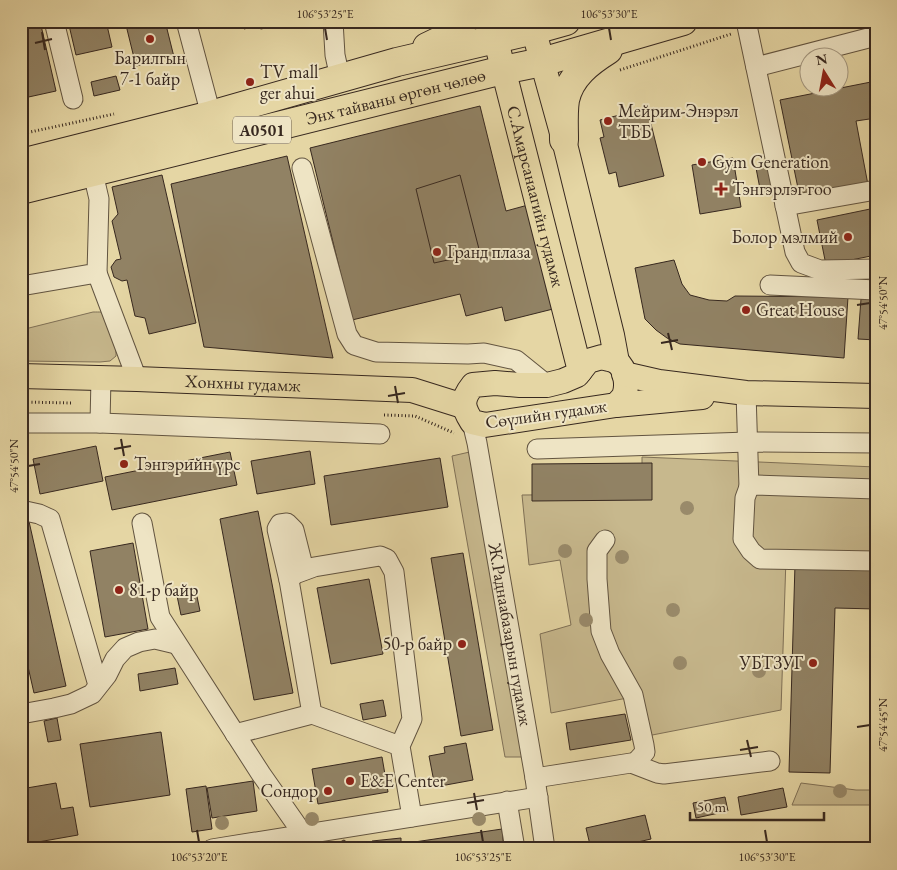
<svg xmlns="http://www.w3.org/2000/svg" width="897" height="870" viewBox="0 0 897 870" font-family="'EB Garamond',serif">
<rect width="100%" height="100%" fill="#e5d6a4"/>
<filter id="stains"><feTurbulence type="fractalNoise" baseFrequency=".004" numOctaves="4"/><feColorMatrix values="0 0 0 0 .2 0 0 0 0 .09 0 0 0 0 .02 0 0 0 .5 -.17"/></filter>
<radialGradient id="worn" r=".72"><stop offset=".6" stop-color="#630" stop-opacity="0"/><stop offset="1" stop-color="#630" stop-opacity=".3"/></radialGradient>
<path fill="#c7b88d" stroke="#7f7056" d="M93,312C96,312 99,312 101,312C114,316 116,345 116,356L110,361L100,362L21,361V330Z
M474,451L524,757H505L452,456Z
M642,457L876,467V560L786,558L781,710L642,737L634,698L622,699L551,713L540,634L571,625L560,560L529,565L522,495L642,494Z
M801,783L856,790H876V805H792Z"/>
<path fill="#918264" stroke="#37281f" d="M21,21H40L56,91L24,98L21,86Z
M68,21H106L112,47L76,55Z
M125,21H165L174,57L136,66Z
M242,21H295L261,29L256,26L244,29Z
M116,76L120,90L94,96L91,82Z
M876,81V118L856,121L868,185L800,198L780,100Z
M480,106L506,211L528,205L553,309L505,321L502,307L466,316L460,294L352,320L310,148Z
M647,108L664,176L619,187L616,172L609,174L600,138L604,137L600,120Z
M287,156L333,358L204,347L171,184Z
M733,158L741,207L700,214L692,165Z
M770,165L775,191L761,194L756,168Z
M162,175L196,323L149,334L145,318L135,316L127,280L122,281L114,277L111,267L116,260L121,259L112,221L118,214L112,187Z
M460,175L480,253L434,263L416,189Z
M875,208L876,255L826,265L817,220Z
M674,260L682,284L690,295L709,300L727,301L735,296L848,297L844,358L680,344L667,338L656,330L645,319L635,268Z
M861,299L876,300V340L858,339Z
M96,446L103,481L40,494L33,459Z
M310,451L315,484L257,494L251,461Z
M230,452L237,485L112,510L105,477Z
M440,458L448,507L331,525L324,476Z
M652,463V500L532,501V464Z
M258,511L293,693L254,700L220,519Z
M28,517L66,686L34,693L21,636V518Z
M133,543L148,629L105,637L90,551Z
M463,553L493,730L461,736L431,558Z
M795,564L876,566V609L835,608L830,773L789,772Z
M369,579L383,654L331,664L317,588Z
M195,587L200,611L181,615L176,591Z
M175,668L178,684L140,691L138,674Z
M383,700L386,716L363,720L360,704Z
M625,714L631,740L570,750L566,723Z
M57,718L61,740L48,742L44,721Z
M161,732L170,795L90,807L80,744Z
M466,743L473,780L435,787L429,756L445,753L444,747Z
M382,757L388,792L318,804L312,769Z
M253,781L257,811L212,818L207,788Z
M56,783L61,809L73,807L78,835L21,845V789Z
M206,786L212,829L192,832L186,789Z
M783,788L787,807L741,815L738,797Z
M725,797L728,811L696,818L693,803Z
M645,815L651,839L607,849H591L586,828Z
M502,829L504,849H336L340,842L344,840L352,846L369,844L372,841L401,838V844Z"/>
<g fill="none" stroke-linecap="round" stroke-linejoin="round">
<defs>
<g id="minor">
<path d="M54,21L73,99"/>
<path d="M186,21L211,115"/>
<path d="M333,21L335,55L340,78"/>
<path d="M746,21L795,252L801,263L820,270L876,269"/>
<path d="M756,67L876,36"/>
<path d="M302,168L347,334L354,345L376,352L468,354L484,353L516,360L547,385"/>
<path d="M785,206L876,190"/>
<path d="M97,273L137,379"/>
<path d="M770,285L876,290"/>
<path d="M21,286L97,273L99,199L93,173"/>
<path d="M746,393L749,487"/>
<path id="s1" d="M472,422L477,443L535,778L545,849"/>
<path d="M21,423H100L380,434"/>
<path d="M100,423L101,378"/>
<path d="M537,449L748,442L876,443"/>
<path d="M876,489L756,485L749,487L745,498L743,539L751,551L760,559L876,561"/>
<path d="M21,510L39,514L50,519L98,685"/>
<path d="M142,523L160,617L261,774L303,834L310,849"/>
<path d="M605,540L597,551V579L601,631L610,654L633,695L644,745L645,752L635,763"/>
<path d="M289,580L277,529L280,524L287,523L294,530L304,570"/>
<path d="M21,714L54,708L71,704L92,694L107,675L115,659L125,648L139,642L155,639L176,644"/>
<path d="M235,734L312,714"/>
<path d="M400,746L312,714L289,580L295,574L314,567L380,556L387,559L394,572L412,719L400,746L412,817"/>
<path d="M535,778L631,763L657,773L664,774L770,761"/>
<path d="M507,801L515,849"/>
<path d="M212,849L538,797"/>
</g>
<g id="major">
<path id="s2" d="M491,21L580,371"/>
<path d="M531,21L564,140L612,335L617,362"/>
<path d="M602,357C607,359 613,359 617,362C626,369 628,386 624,396C622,399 619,402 616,405L485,425L472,422C462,406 461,400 473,385L495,383L520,385H547L563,381L577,375L588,361Z"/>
<path d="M624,374L659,382L746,393L876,396"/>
<path id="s3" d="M21,376L137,379L412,390L463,406"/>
<path d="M616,405L702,397"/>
</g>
<g id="highway">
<path d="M427,47L450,36L464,21"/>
<path d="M564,140C564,127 563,112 565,100C570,76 589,62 608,50"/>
<path d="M21,163L211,115L397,62L534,30L566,21"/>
<path id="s4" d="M21,190L503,70L542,62L683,21"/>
</g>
</defs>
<use href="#minor" stroke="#625440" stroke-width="21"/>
<use href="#major" stroke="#37281f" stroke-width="26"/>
<use href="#highway" stroke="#37281f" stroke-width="30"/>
<path stroke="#37281f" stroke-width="3" stroke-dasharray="1 2.5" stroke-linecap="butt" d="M763,25L774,21
M620,70L731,34
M21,134L114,114
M21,402L73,403
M384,415L415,416L454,433"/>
<use href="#minor" stroke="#eee4c4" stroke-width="19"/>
<use href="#major" stroke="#e5d6a4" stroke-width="24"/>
<use href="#highway" stroke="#e5d6a4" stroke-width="28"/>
</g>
<g fill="#998a6a">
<circle cx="687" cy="508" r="7"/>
<circle cx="565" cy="551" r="7"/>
<circle cx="622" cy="557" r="7"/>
<circle cx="673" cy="610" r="7"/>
<circle cx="586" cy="620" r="7"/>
<circle cx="680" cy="663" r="7"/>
<circle cx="759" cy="671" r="7"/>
<circle cx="840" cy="791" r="7"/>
<circle cx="312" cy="819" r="7"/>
<circle cx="479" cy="819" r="7"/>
<circle cx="222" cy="823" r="7"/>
</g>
<path fill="none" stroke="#37281f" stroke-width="2" d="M325,28L327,40M609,28L611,40M42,32L45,50M35,43L52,39M857,305L870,303M668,333L672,350M661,343L678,340M395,386L398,403M388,396L405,393M121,439L124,456M114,449L131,446M28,466L40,464M857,727L870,725M747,740L751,757M740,750L758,747M474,793L477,810M467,803L484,800M197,830L199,842M481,830L483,842M765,830L767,842"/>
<g fill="#8f2418" stroke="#eee4c4" stroke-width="2">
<circle cx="150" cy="39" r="5"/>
<circle cx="250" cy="82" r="5"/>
<circle cx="608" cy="121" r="5"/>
<circle cx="702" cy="162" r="5"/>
<path d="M718.5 181.5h5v5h5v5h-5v5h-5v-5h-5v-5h5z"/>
<circle cx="848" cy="237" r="5"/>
<circle cx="437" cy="252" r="5"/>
<circle cx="746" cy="310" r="5"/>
<circle cx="124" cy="464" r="5"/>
<circle cx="119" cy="590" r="5"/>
<circle cx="462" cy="644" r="5"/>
<circle cx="813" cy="663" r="5"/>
<circle cx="350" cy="781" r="5"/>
<circle cx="328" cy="791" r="5"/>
</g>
<g text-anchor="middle" stroke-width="4" stroke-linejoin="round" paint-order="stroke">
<rect fill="#eee4c4" stroke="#6e6050" stroke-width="1" x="233" y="116.5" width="58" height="27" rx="4"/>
<g font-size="16" font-weight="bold" fill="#37281f">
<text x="262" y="136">A0501</text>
</g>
<g font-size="18" fill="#37281f" stroke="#eee4c4" text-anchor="start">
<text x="150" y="64" text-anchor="middle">Барилгын<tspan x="150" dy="21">7-1 байр</tspan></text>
<text x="260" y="78">TV mall<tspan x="260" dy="21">ger ahui</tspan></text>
<text x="618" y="117">Мейрим-Энэрэл<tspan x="618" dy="21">ТББ</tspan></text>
<text x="712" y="168">Gym Generation</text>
<text x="732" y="195">Тэнгэрлэг гоо</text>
<text x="838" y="243" text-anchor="end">Болор мэлмий</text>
<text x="447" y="258">Гранд плаза</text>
<text x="756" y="316">Great House</text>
<text x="134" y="470">Тэнгэрийн үрс</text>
<text x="129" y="596">81-р байр</text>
<text x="452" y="650" text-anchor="end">50-р байр</text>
<text x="803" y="669" text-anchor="end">УБТЗУГ</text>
<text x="360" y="787">E&amp;E Center</text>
<text x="318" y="797" text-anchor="end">Сондор</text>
</g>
<g font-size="18" fill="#37281f" stroke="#eee4c4">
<text dy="6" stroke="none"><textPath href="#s4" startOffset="386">Энх тайваны өргөн чөлөө</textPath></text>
<text dy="6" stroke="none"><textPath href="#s2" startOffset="181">С.Амарсанаагийн гудамж</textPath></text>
<text dy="6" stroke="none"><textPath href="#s3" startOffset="222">Хонхны гудамж</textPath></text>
<text transform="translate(546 414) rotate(-8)" y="6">Сөүлийн гудамж</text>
<text dy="6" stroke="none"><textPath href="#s1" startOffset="216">Ж.Раднаабазарын гудамж</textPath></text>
</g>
</g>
<rect width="897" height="870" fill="none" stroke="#e5d6a4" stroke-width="55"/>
<g transform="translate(824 72) rotate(349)"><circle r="24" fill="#eee4c4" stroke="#a59982"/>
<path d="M0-4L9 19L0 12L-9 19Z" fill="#8f2418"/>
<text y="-8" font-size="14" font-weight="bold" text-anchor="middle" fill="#37281f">N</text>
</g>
<path d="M690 812v8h134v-8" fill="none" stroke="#37281f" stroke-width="2.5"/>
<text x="697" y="812" font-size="15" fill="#37281f" stroke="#eee4c4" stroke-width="4" paint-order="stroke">50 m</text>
<rect x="28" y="28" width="842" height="814" fill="none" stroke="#37281f" stroke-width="2"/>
<g font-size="12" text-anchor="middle" fill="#37281f">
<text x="325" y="18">106°53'25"E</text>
<text x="609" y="18">106°53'30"E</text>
<text transform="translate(883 303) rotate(-90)" y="4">47°54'50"N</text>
<text transform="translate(14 466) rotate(-90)" y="4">47°54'50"N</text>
<text transform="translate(883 725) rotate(-90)" y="4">47°54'45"N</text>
<text x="199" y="861">106°53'20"E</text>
<text x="483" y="861">106°53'25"E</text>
<text x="767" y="861">106°53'30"E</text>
</g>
<rect width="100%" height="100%" filter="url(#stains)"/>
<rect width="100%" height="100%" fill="url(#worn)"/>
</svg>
